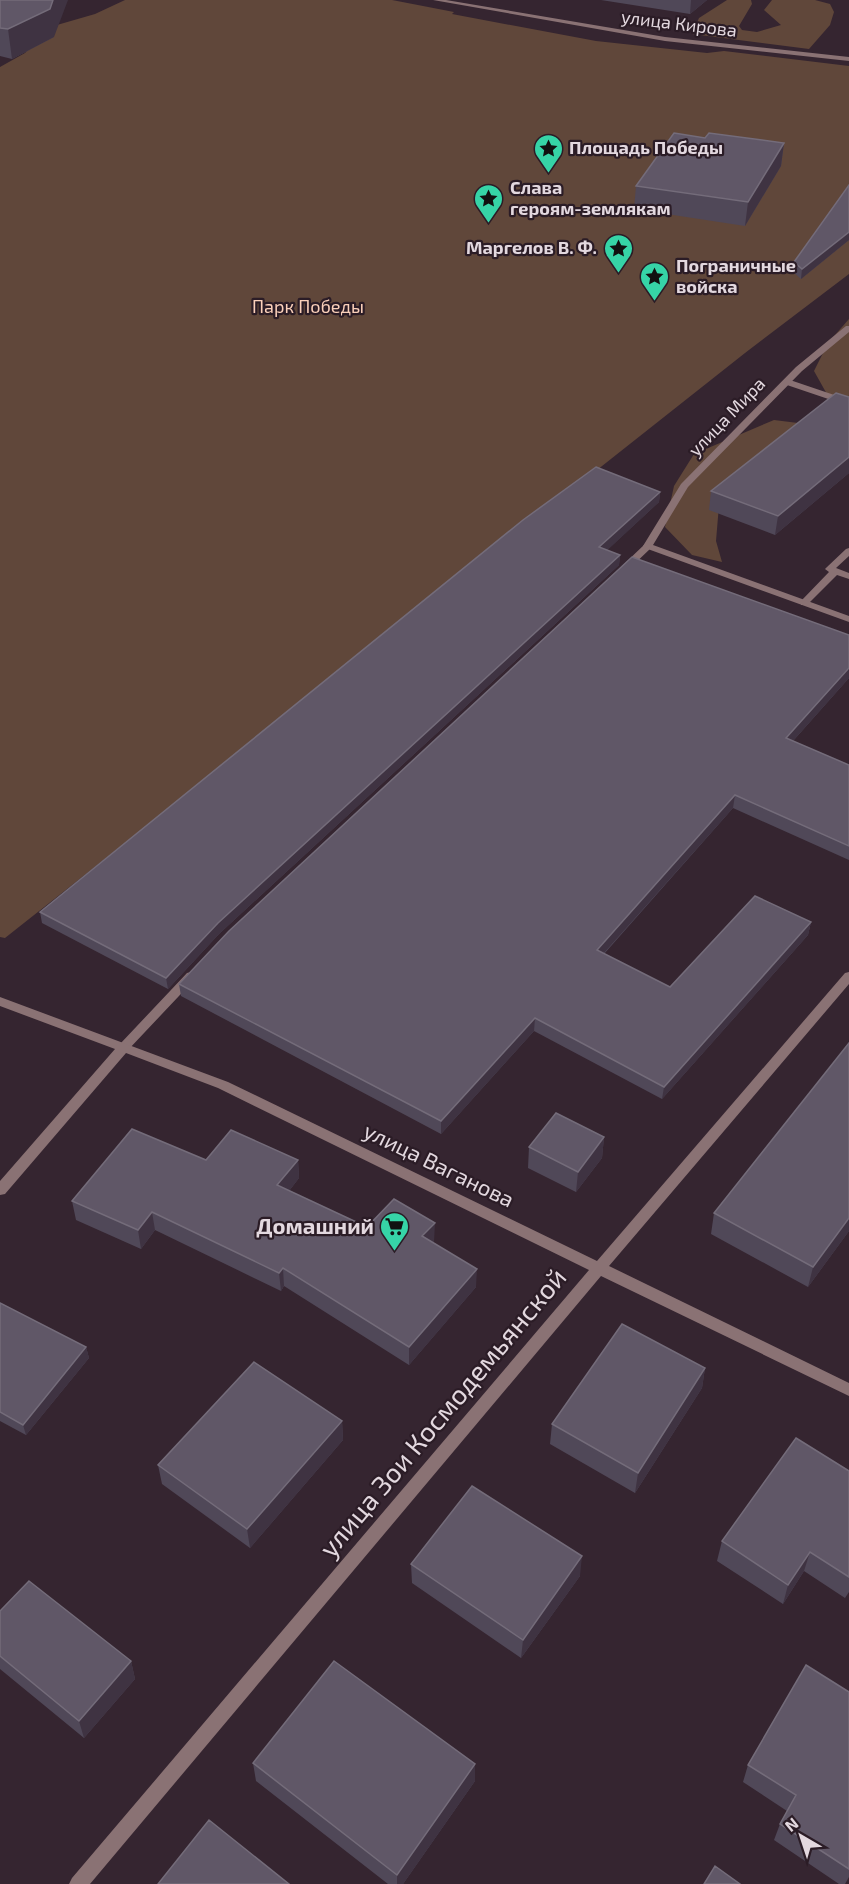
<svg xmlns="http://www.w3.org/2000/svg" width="849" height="1884" viewBox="0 0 849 1884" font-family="'Exo 2',sans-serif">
<rect width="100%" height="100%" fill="#352530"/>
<path fill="#60473a" d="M125,0H392L454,12L452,14L596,41L707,53L724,51L849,66V274L745,353L5,938L0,937V67L25,53L37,40L57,25L95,14Z
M727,0H751L752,4L739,26L742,30L757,32L781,25L764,10L772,0H815L830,4L834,12L830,25L809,49L692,34L699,18Z
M849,319V404L828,396L814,371L828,343Z
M774,420L806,424L719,505L716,541L722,562L692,555L665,527L674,486L694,454Z"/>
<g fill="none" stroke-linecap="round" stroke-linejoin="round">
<path fill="#8a7274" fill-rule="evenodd" d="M784,380H790L849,400V406L784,384Z
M648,543L653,546L651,548L628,570H622V566L645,544Z
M849,548V556L836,568L849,573V579L837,575L807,605H801V601L829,572L825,569L827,567L846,549Z
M191,972L197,976L195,979L128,1050H120L118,1047L120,1044L187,973Z"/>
<path fill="#8a7274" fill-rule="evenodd" d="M433,0H446L665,37L849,57V61L665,41Z
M846,326H849V332L802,371L688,487L653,545L849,616V622L645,548L643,546L681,484L796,367Z
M849,972V984L609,1266L849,1383V1396L601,1276L90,1884H69L72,1878L589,1270L218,1088L126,1053L5,1194L0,1195V1181L115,1049L0,1006V997L228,1082L597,1261L845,973Z"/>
</g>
<path fill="#504858" d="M0,0L54,37L12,59L0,56Z
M601,0H707L690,14Z
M705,138L784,143L781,166L745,226L634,209L636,186Z
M849,185V240L801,279L793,272L794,262Z
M849,397V473L775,535L709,510L711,491Z
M660,492L659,502L607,550L620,555L619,565L219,934L168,989L42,923L40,912Z
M849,635V678L793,741L849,765V860L733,808L604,954L670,987L811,922L808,935L662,1099L534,1031L441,1134L181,996L179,984Z
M604,1137L602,1158L576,1192L528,1168L529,1147Z
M206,1160H298L299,1178L289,1191L367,1227L434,1242L433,1243L476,1287L409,1365L284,1286L281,1291L155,1230L141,1249L76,1220L72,1201Z
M714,1213L849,1231L808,1287L711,1234Z
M0,1303L86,1347L89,1358L26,1435L0,1421Z
M705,1368L702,1388L635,1493L550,1444L552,1424Z
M342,1421L343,1440L250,1548L162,1484L158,1465Z
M849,1471V1592L845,1598L804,1571L783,1604L717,1561L722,1541Z
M411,1564L580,1576L521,1658L412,1583Z
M0,1611L131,1661L135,1679L84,1738L0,1669Z
M849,1692V1877L845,1884H839L774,1840L780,1824L787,1811L743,1782L748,1765Z
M253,1763L475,1764V1781L403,1884H388L256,1781Z"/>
<path fill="#3f3342" d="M53,0H68L54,37L12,59L8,29Z
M691,0H707L690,14Z
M784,143L781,166L745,226L748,202Z
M849,232V240L801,279L802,269Z
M849,457V473L775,535L778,516Z
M660,492L659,502L599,558V547Z
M620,555L619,565L219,934L168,989L166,978L218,923Z
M849,668V678L784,751L786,738Z
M735,795L733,808L595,963L597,950Z
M811,922L808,935L662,1099L664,1087Z
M535,1018L534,1031L441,1134V1121Z
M604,1137L602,1158L576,1192L578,1172Z
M298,1160L299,1178L279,1204L277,1185Z
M152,1212L155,1230L141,1249L138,1230Z
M849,1218V1231L808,1287L813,1267Z
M435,1223L434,1242L423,1255L422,1236Z
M283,1268L284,1286L281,1291L279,1273Z
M477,1269L476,1287L409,1365V1347Z
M86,1347L89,1358L26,1435L23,1425Z
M705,1368L702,1388L635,1493L638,1473Z
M342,1421L343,1440L250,1548L247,1529Z
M810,1552L804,1571L783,1604L788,1585Z
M582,1556L580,1576L521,1658L523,1640Z
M131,1661L135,1679L84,1738L79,1721Z
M475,1764V1781L403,1884H397V1875Z"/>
<path fill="#605767" stroke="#746c7a" stroke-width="1.5" d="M0,0H53L50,9L8,29L0,28Z
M674,133L705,138L709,133L784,143L748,202L636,186Z
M849,185V232L802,269L794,262Z
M836,393L849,397V457L778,516L711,491Z
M596,467L660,492L599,547L620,555L218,923L166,978L40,912L523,520Z
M632,557L849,635V668L786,738L849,765V846L735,795L597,950L670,987L755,896L811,922L664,1087L535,1018L441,1121L179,984L229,931Z
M849,1043V1218L813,1267L714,1213Z
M556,1113L604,1137L578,1172L529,1147Z
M132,1129L206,1160L231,1130L298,1160L277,1185L367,1227L394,1199L435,1223L422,1236L477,1269L409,1347L283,1268L279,1273L152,1212L138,1230L72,1201Z
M0,1303L86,1347L23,1425L0,1412Z
M622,1324L705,1368L638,1473L552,1424Z
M254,1362L342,1421L247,1529L158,1465Z
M796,1438L849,1471V1577L810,1552L788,1585L722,1541Z
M472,1486L582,1556L523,1640L411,1564Z
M29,1581L131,1661L79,1721L0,1656V1611Z
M334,1661L475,1764L397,1875L253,1763Z
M806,1665L849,1692V1869L780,1824L796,1795L748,1765Z
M209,1820L289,1884H158Z
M715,1866L740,1884H704Z"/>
<defs>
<symbol id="sight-pin" viewBox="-11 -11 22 30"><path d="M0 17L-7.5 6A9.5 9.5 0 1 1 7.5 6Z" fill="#36d4a7" stroke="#2b1c26"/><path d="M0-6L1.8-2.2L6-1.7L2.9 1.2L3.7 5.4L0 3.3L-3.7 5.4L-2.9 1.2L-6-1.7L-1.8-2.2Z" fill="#111"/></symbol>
<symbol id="supermarket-pin" viewBox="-11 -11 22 30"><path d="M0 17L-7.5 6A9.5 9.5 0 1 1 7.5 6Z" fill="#36d4a7" stroke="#2b1c26"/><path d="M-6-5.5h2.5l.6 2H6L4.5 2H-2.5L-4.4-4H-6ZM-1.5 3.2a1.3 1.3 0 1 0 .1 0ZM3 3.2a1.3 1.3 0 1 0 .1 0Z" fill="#111"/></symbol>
</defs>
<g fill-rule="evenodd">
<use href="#sight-pin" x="532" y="132" width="33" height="45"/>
<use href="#sight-pin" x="472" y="182" width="33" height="45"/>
<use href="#sight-pin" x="602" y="232" width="33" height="45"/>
<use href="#sight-pin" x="638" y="260" width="33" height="45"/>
<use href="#supermarket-pin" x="378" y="1210" width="33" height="45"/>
</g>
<g text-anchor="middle" stroke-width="4.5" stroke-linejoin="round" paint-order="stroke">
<g font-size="18" fill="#e3d8df" stroke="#2b1c26">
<text transform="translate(679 24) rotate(7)" y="6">улица Кирова</text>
<text transform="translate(727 417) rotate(-46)" y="6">улица Мира</text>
</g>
<g font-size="18" font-weight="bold" fill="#e3d8df" stroke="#2b1c26" text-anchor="start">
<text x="569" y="154">Площадь Победы</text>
<text x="510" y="194">Слава<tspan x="510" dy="21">героям-землякам</tspan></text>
<text x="597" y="254" text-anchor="end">Маргелов В. Ф.</text>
<text x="676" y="272">Пограничные<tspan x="676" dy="21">войска</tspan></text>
</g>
<g font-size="18" fill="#fbd0ba" stroke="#2b1c26">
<text x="308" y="313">Парк Победы</text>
</g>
<g font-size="22" fill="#e3d8df" stroke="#2b1c26">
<text transform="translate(439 1165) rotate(26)" y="8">улица Ваганова</text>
</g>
<g font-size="22" font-weight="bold" fill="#e3d8df" stroke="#2b1c26" text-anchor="end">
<text x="374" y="1234">Домашний</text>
</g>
<g font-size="27" fill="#e3d8df" stroke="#2b1c26">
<text transform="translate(443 1413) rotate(-50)" y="9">улица Зои Космодемьянской</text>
</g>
</g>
<g transform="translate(801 1836) rotate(321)" stroke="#2b1c26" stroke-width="4.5" paint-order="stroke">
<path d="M0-4.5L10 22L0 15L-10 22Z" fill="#e3d8df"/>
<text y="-9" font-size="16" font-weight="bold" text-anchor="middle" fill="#e3d8df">N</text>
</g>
</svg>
